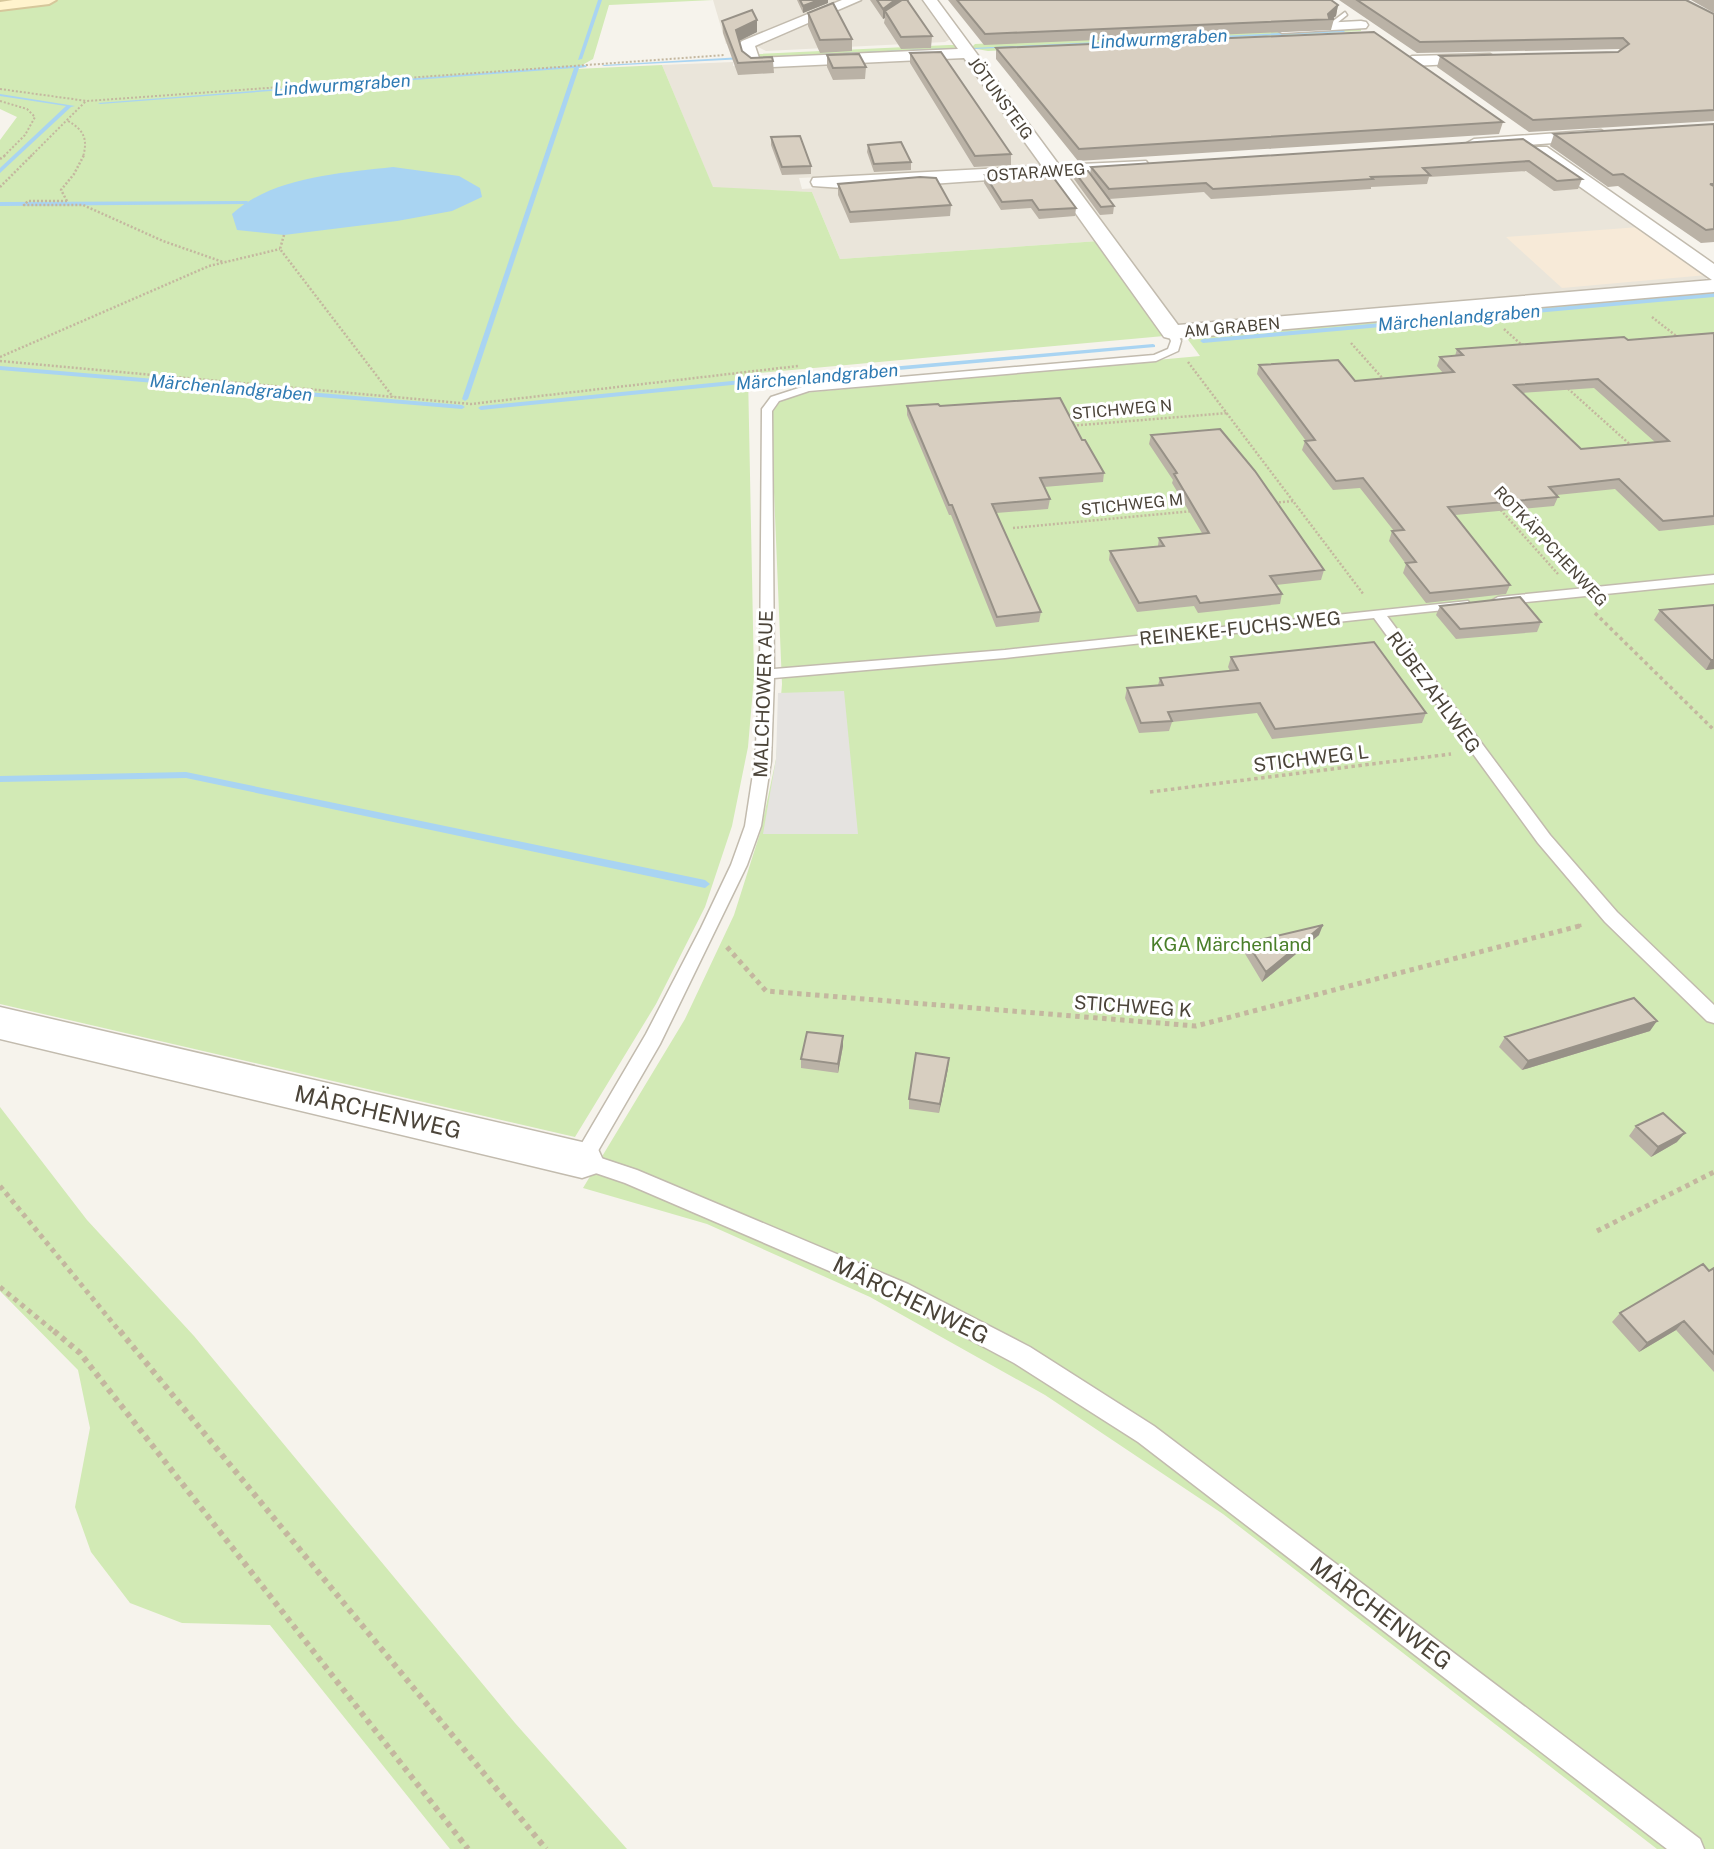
<svg xmlns="http://www.w3.org/2000/svg" width="1714" height="1849" viewBox="0 0 1714 1849" font-family="'Public Sans',sans-serif">
<rect width="100%" height="100%" fill="#f6f3ec"/>
<path fill="#eae5da" d="M713,0H850L744,43L726,44Z
M859,0H927L953,38L945,42L766,51L752,44Z
M956,55L968,57L1042,163L1036,169L856,181L844,176L799,178L802,189L1035,174L1052,178L1099,241L840,259L812,192L713,188L662,65L733,62V66Z
M1533,150L1708,276L1706,279L1174,327L1063,177L1075,171Z"/>
<path fill="#f7ead8" d="M1639,227L1707,275L1562,288L1506,237Z"/>
<path fill="#d2eab5" d="M0,0H713L609,5L593,59L575,69L662,65L713,187L812,192L840,259L1099,241L1164,336L748,374L754,677L748,747L732,826L705,907L656,1004L575,1137L0,1004V140L17,117L0,109Z
M1349,27L1361,29V31L988,51L971,48L975,44Z
M949,45H956L962,50L756,60V54Z
M1714,290V1849H1657L1223,1514L1045,1395L870,1297L707,1224L583,1188L685,1019L734,915L761,830L776,759L782,684L770,396L1200,356L1186,337Z
M0,1107L87,1220L194,1336L515,1723L627,1849H450L270,1625L182,1623L130,1603L91,1552L75,1507L90,1428L78,1370L0,1291Z"/>
<path fill="#e5e3e0" d="M844,691L858,834H763L776,759L778,693Z"/>
<path fill="#a9d4f2" d="M393,167L459,176L480,188L482,197L452,211L397,221L284,235L237,230L232,214C272,177 341,173 393,167Z"/>
<g fill="none" stroke-linecap="round" stroke-linejoin="round">
<path fill="#a9d4f2" fill-rule="evenodd" d="M598,0H602L582,59L578,60Z
M1343,30L1345,32L975,49L973,48Z
M950,48L952,50L759,58L757,57Z
M743,57L745,59L604,66L602,65Z
M585,65L587,67L579,68L468,399L465,401L462,399L574,68L100,104L98,103Z
M0,94L75,106L71,107L0,173V168L66,106L0,96Z
M248,201L246,204L0,206V202Z
M1714,293V297L1203,343L1200,341L1203,339Z
M1153,344L1155,345V347L742,384L481,410L478,408L481,406L742,380Z
M0,366L462,405L465,407L462,409L0,370Z
M186,772L705,880L710,884L705,888L186,778L0,782V776Z"/>
<defs>
<path id="lane" d="M1345,12L1347,15L1332,27H1328V25Z
M1172,329L1176,330L1181,341L1178,351L1156,361L809,391L779,401L772,411L774,669L1005,650L1468,601L1470,604L1463,608L1387,616L1550,835L1617,912L1714,1005V1023L1707,1021L1605,922L1538,843L1374,618L1005,658L774,678L771,761L761,826L747,865L660,1044L595,1156L637,1170L908,1284L1030,1347L1154,1426L1700,1839L1704,1849H1667L1138,1442L1014,1363L892,1298L625,1183L575,1166L572,1160L646,1034L701,928L731,865L745,826L755,761L760,674L762,409L771,397L808,385L1154,355L1168,349L1171,341L1167,332Z
M1714,575V583L1498,605L1491,601L1498,597Z"/>
<path id="street" d="M842,0H861L755,46L759,58L958,49L923,0H937L1059,165L1146,161L1149,165L1146,169L1140,170L1067,175L1178,325L1712,280L1535,155L1532,151L1535,147H1547L1714,264V292L1172,339L1164,337L1049,176L858,189L813,186L811,182L813,178L1042,166L964,58L753,68L745,63L739,44L742,41Z
M1361,21L1366,22L1368,25L1366,28L1282,33L1275,29L1282,25Z
M1490,54L1498,59L1495,62L1412,66L1404,61L1412,56Z
M1601,130L1610,135L1607,139L1474,149L1465,144L1474,139Z
M0,1007L582,1142L597,1147L603,1160L597,1173L582,1178L0,1039Z"/>
<path id="secondary" d="M13,0H56L49,4L0,10V2Z"/>
</defs>
<use href="#lane" stroke="#c2bbae" stroke-width="3"/>
<use href="#street" stroke="#c2bbae" stroke-width="3"/>
<use href="#secondary" stroke="#d6c79b" stroke-width="4"/>
<path stroke="#c4b79f" stroke-width="2" stroke-dasharray="2 2" stroke-linecap="butt" d="M0,89L87,101L725,55
M0,101L27,109L35,117L25,135L3,157
M68,121C84,130 88,139 83,157
M30,157L86,101"/>
<path stroke="#c4b79f" stroke-width="2.5" stroke-dasharray="2 2" stroke-linecap="butt" d="M0,159L6,155
M0,187L32,155
M67,201H28L24,205H83L163,241L223,262
M67,201L61,190L74,174L84,155
M284,235L280,249L393,397
M1652,317L1680,339
M1504,329L1523,346
M1351,343L1385,381
M0,357L209,266L280,249
M0,361L471,404L798,366
M1188,362L1364,595
M1565,386L1634,448
M1069,426L1228,413
M1271,503L1294,501
M1498,507L1558,574
M1013,528L1193,511"/>
<path stroke="#c4b79f" stroke-width="3.5" stroke-dasharray="3.5 3.5" stroke-linecap="butt" d="M1595,613L1714,730
M1150,792L1451,754
M1578,926L1583,925"/>
<path stroke="#c4b79f" stroke-width="5" stroke-dasharray="4.5 4.5" stroke-linecap="butt" d="M727,947L766,991L1196,1026L1583,925
M0,1186L121,1333
M1597,1231L1714,1172
M0,1287L56,1333"/>
<path stroke="#c4b79f" stroke-width="6" stroke-dasharray="5 5" stroke-linecap="butt" d="M54,1331L80,1353L468,1849
M120,1331L546,1849"/>
<use href="#lane" fill="#fff" fill-rule="evenodd"/>
<use href="#street" fill="#fff" fill-rule="evenodd"/>
<use href="#secondary" fill="#fff3cd" fill-rule="evenodd"/>
</g>
<path fill="#bab2a6" fill-rule="evenodd" d="M797,0H828V3L803,13Z
M870,0H909L908,1L932,36L931,48L901,49L884,23L885,18L883,19Z
M948,0H1331L1338,5L1336,16L1332,19H1334L1331,30L984,45Z
M1339,0H1686L1714,14V121L1529,132L1437,67L1440,56L1618,52L1620,50L1619,49L1417,53Z
M1691,0H1714V13Z
M808,13L852,39V51L820,53L808,26Z
M722,21L757,32L739,41L742,51L751,58L773,61L774,73L738,75L723,33Z
M996,48L1503,122L1499,134L1078,161L996,59Z
M910,53L1011,154V165L974,167L910,63Z
M827,55L866,67L865,79L833,80L827,67Z
M1714,124V242L1701,243L1618,186L1608,187L1550,146L1554,134Z
M771,137L811,166V174L782,175L771,145Z
M1523,139L1582,179L1578,189L1554,191L1526,171L1429,177L1427,184L1371,187V189L1211,199L1204,192L1109,199L1114,206L1113,214L1100,215L1074,179V171L1090,174L1091,167Z
M868,145L911,162V170L874,172L867,152Z
M985,175H1023L1076,208L1075,216L1039,219L1031,208L1001,210L984,183Z
M838,184L951,205L950,216L850,223L838,195Z
M1714,333V525L1659,531L1615,489L1557,495L1558,497L1554,506L1455,515L1510,585L1506,594L1426,603L1403,573L1406,564L1389,541L1392,531H1394L1360,488L1333,490L1302,450L1305,441H1306L1257,374L1259,365L1355,381L1443,373L1437,366L1440,357L1455,356L1457,349L1628,340ZM1594,388L1655,442L1581,449L1522,393Z
M907,406H940L1082,440L1104,473L1103,482L1044,487L1050,499L1048,509L996,513L1041,612L1039,622L996,627L951,515H949L907,415Z
M1151,435L1324,570L1321,580L1276,585L1282,594L1280,604L1198,613L1194,606L1137,612L1109,560L1110,551L1158,546L1159,538L1202,533L1172,483L1173,480L1149,444Z
M1714,605V669L1706,670L1654,620L1660,610Z
M1440,606L1541,622L1537,632L1456,639L1436,615Z
M1231,657L1426,713L1422,723L1272,739L1257,713L1172,722L1169,731L1139,733L1125,698L1127,688L1158,685L1160,678L1230,671L1228,667Z
M1319,935L1262,982L1244,952L1247,943Z
M1650,1031L1522,1070L1499,1047L1505,1037Z
M843,1036V1046L838,1073L801,1068V1059Z
M948,1068L939,1113L909,1109V1099Z
M1636,1126L1677,1142L1651,1157L1629,1136Z
M1714,1268V1372L1676,1330L1639,1352L1612,1322L1620,1313Z"/>
<path fill="#979187" d="M819,0H828V3L803,13V6Z
M895,0H909L887,16L885,11V18L883,19V9Z
M1338,5L1336,16L1332,19H1327L1328,14Z
M757,20V32L737,42L736,30Z
M1711,660H1714V669L1706,670Z
M1323,925L1319,935L1262,982L1266,972Z
M1657,1021L1650,1031L1522,1070L1528,1061Z
M843,1036V1046L838,1073V1064Z
M949,1058L948,1068L939,1113L940,1104Z
M1685,1133L1677,1142L1651,1157L1658,1147Z
M1684,1321L1676,1330L1639,1352L1647,1343Z"/>
<path fill="#d8cfc1" stroke="#979187" stroke-width="2" fill-rule="evenodd" d="M800,0H819L803,6Z
M877,0H895L883,9Z
M902,0H907L932,36L901,37L885,11Z
M957,0H1331L1338,5L1328,14L1329,18L1334,19L985,34Z
M1357,0H1686L1714,14V110L1533,120L1440,56L1618,52L1629,44L1623,38L1420,42Z
M833,3L852,39L820,40L808,13Z
M752,10L757,20L736,30L742,51L751,58L772,57L773,61L738,63L722,21Z
M1374,32L1503,122L1079,149L996,48Z
M941,52L1011,154L975,156L910,53Z
M859,54L866,67L833,68L827,55Z
M1714,124V184H1710L1714,186V229L1706,230L1623,174L1613,175L1554,134Z
M800,136L811,166L782,167L771,137Z
M1523,139L1582,179L1557,181L1529,161L1423,168L1430,175L1371,177L1373,179L1213,189L1206,183L1109,189L1091,167Z
M901,142L911,162L874,164L868,145Z
M1074,171H1088L1114,206L1101,207Z
M1022,172L1023,175L1050,173L1076,208L1039,210L1032,200L1002,202L985,175Z
M920,177L936,178L951,205L850,212L838,184Z
M1714,333V516L1663,521L1619,479L1549,487L1558,497L1448,507L1510,585L1430,593L1406,563L1416,562L1392,531L1404,530L1363,478L1336,481L1305,441L1315,440L1259,365L1338,360L1355,381L1454,372L1440,357L1463,355L1457,349L1624,337L1628,340ZM1598,379L1669,441L1581,449L1514,385Z
M1060,398L1082,440H1085L1104,473L1040,478L1050,499L992,504L1041,612L997,617L952,505H949L907,406L938,404L940,406Z
M1220,429L1255,471L1324,570L1270,576L1282,594L1200,603L1196,596L1139,603L1110,551L1164,546L1159,538L1209,533L1174,474L1177,473L1151,435Z
M1520,597L1541,622L1460,629L1440,606Z
M1714,605V660H1711L1660,610Z
M1374,642L1426,713L1275,729L1260,703L1168,712L1172,721L1141,723L1127,688L1163,685L1160,678L1238,670L1231,657Z
M1323,925L1266,972L1247,943Z
M1634,998L1657,1021L1528,1061L1505,1037Z
M807,1032L843,1036L838,1064L801,1059Z
M916,1053L949,1058L940,1104L909,1099Z
M1663,1113L1685,1133L1658,1147L1636,1126Z
M1703,1264L1709,1271L1714,1268V1354L1684,1321L1647,1343L1620,1313Z"/>
<g text-anchor="middle" stroke-width="6" stroke-linejoin="round" paint-order="stroke">
<g font-size="16" fill="#4b4439" stroke="#fff">
<text transform="translate(1001 98) rotate(54)" y="6">JÖTUNSTEIG</text>
<text transform="translate(1036 172) rotate(-4)" y="6">OSTARAWEG</text>
<text transform="translate(1232 327) rotate(-5)" y="6">AM GRABEN</text>
<text transform="translate(1122 409) rotate(-5)" y="6">STICHWEG N</text>
<text transform="translate(1132 504) rotate(-6)" y="6">STICHWEG M</text>
<text transform="translate(1551 546) rotate(47)" y="6">ROTKÄPPCHENWEG</text>
</g>
<g font-size="18" font-style="italic" fill="#2e7ab2" stroke="#fff">
<text transform="translate(1159 39) rotate(-3)" y="6">Lindwurmgraben</text>
<text transform="translate(342 85) rotate(-4)" y="6">Lindwurmgraben</text>
<text transform="translate(1459 318) rotate(-5)" y="6">Märchenlandgraben</text>
<text transform="translate(817 377) rotate(-5)" y="6">Märchenlandgraben</text>
<text transform="translate(231 388) rotate(5)" y="6">Märchenlandgraben</text>
</g>
<g font-size="19" fill="#4b4439" stroke="#fff">
<text transform="translate(1240 628) rotate(-6)" y="7">REINEKE-FUCHS-WEG</text>
<text transform="translate(1434 692) rotate(54)" y="7">RÜBEZAHLWEG</text>
<text transform="translate(763 694) rotate(-88)" y="7">MALCHOWER AUE</text>
<text transform="translate(1311 758) rotate(-7)" y="7">STICHWEG L</text>
<text transform="translate(1133 1006) rotate(4)" y="7">STICHWEG K</text>
</g>
<g font-size="19" fill="#4a7f2a" stroke="#fff">
<text x="1231" y="951">KGA Märchenland</text>
</g>
<g font-size="23" fill="#4b4439" stroke="#fff">
<text transform="translate(378 1112) rotate(13)" y="8">MÄRCHENWEG</text>
<text transform="translate(911 1300) rotate(26)" y="8">MÄRCHENWEG</text>
<text transform="translate(1381 1613) rotate(37)" y="8">MÄRCHENWEG</text>
</g>
</g>
</svg>
